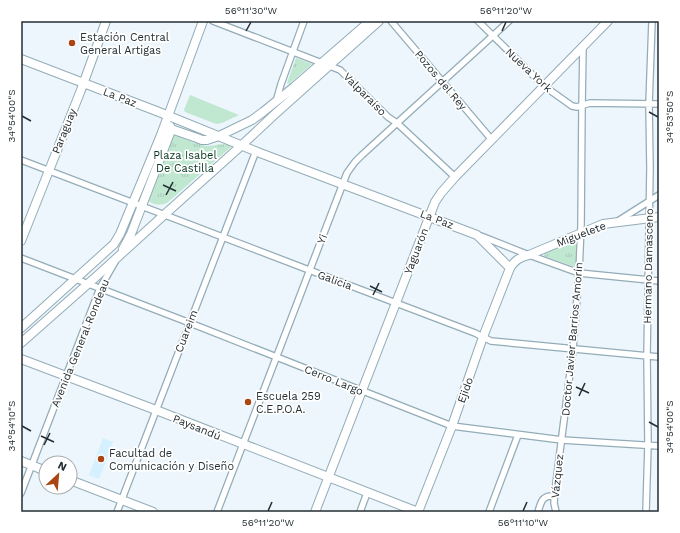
<svg xmlns="http://www.w3.org/2000/svg" width="680" height="533" viewBox="0 0 680 533" font-family="'Work Sans',sans-serif">
<defs>
<pattern id="park-tufts" width="24" height="20" patternUnits="userSpaceOnUse"><rect width="24" height="20" fill="#c0e8d1"/><path d="M3 7l-1-3M5 7V3M7 7l1-3M15 17l-1-3M17 17v-4M19 17l1-3" fill="none" stroke="#a5c7b4"/></pattern>
</defs>
<rect width="100%" height="100%" fill="#ecf6fc"/>
<path fill="#d5f0fe" d="M103,438L113,442L99,479L89,475Z"/>
<path fill="#c0e8d1" d="M190,95L239,115L222,123L216,124L185,112L184,110Z"/>
<path fill="url(#park-tufts)" d="M296,58L312,64L289,84L287,83Z
M173,135C185,138 195,144 207,146C215,146 221,143 229,145L231,147L167,203C160,206 153,205 147,200Z
M574,240L578,242L577,265L575,267L544,256L545,253Z"/>
<g fill="none" stroke-linecap="round" stroke-linejoin="round">
<defs>
<path id="street" d="M213,21L340,70L388,117L397,123L455,177
M391,21L492,140
M478,21L544,86L572,106L577,107L590,103L659,104
M276,102L281,84L304,21
M21,160L309,270L396,303L475,333L491,341L659,357
M618,221L659,195
M481,236L529,255L579,273L659,281
M21,258L190,323L452,426L562,440L659,446
M21,493L100,288L115,262
M117,512L256,151
M217,512L347,173L355,162L362,155L509,21
M360,512L367,493
M489,512L518,435
M538,512C541,502 542,495 554,496
M556,512L554,503L555,491L573,349L579,273L581,225L582,106L583,46
M646,512L648,445L647,356L650,168L649,104L652,21"/>
<path id="secondary" d="M21,59L159,112L260,153L477,235L510,268
M171,129L197,138L202,140H207L219,136L252,120L263,112L294,87L370,21
M21,241L81,90L106,21
M123,249L131,234L170,133L171,129L170,126
M21,328L103,254L114,244L120,234L161,135L203,21
M21,343L98,275L164,215L242,145L274,115L379,21
M21,359L156,410L418,512
M21,461L46,471
M70,480L153,512
M315,512L435,202L441,193L455,177L608,21
M418,512L452,426L483,337L510,268C516,259 519,258 529,255L603,224L659,217"/>
</defs>
<use href="#street" stroke="#93acb8" stroke-width="8"/>
<use href="#secondary" stroke="#93acb8" stroke-width="10"/>
<use href="#street" stroke="#fff" stroke-width="5.5"/>
<use href="#secondary" stroke="#fff" stroke-width="8"/>
</g>
<path fill="none" stroke="#242e33" stroke-width="1.5" d="M246,31L251,22M502,31L506,22M649,112L658,117M22,116L31,121M163,185L176,191M166,195L173,182M370,286L382,292M373,295L379,283M576,387L589,393M579,396L585,383M649,422L658,427M22,426L31,431M41,436L54,442M44,445L50,433M268,511L272,502M523,511L527,502"/>
<g fill="#aa4613" stroke="#fff" stroke-width="1.5">
<circle cx="72" cy="43" r="4"/>
<circle cx="248" cy="402" r="4"/>
<circle cx="101" cy="459" r="4"/>
</g>
<g text-anchor="middle" stroke-width="3.5" stroke-linejoin="round" paint-order="stroke">
<g font-size="11" fill="#242e33" stroke="#fff" text-anchor="start">
<text x="80" y="41">Estación Central<tspan x="80" dy="13">General Artigas</tspan></text>
<text x="256" y="400">Escuela 259<tspan x="256" dy="13">C.E.P.O.A.</tspan></text>
<text x="109" y="457">Facultad de<tspan x="109" dy="13">Comunicación y Diseño</tspan></text>
</g>
<g font-size="11" fill="#242e33" stroke="#fff">
<text transform="translate(529 70) rotate(43)" y="4">Nueva York</text>
<text transform="translate(441 80) rotate(50)" y="4">Pozos del Rey</text>
<text transform="translate(365 94) rotate(45)" y="4">Valparaíso</text>
<text transform="translate(120 97) rotate(21)" y="4">La Paz</text>
<text transform="translate(64 131) rotate(-68)" y="4">Paraguay</text>
<text transform="translate(437 219) rotate(21)" y="4">La Paz</text>
<text transform="translate(581 234) rotate(-21)" y="4">Miguelete</text>
<text transform="translate(322 239) rotate(-69)" y="4">Yi</text>
<text transform="translate(416 251) rotate(-69)" y="4">Yaguarón</text>
<text transform="translate(648 266) rotate(-89)" y="4">Hermano Damasceno</text>
<text transform="translate(335 280) rotate(20)" y="4">Galicia</text>
<text transform="translate(186 331) rotate(-69)" y="4">Cuareim</text>
<text transform="translate(572 339) rotate(-85)" y="4">Doctor Javier Barrios Amorín</text>
<text transform="translate(80 343) rotate(-68)" y="4">Avenida General Rondeau</text>
<text transform="translate(334 380) rotate(22)" y="4">Cerro Largo</text>
<text transform="translate(465 390) rotate(-70)" y="4">Ejido</text>
<text transform="translate(197 427) rotate(22)" y="4">Paysandú</text>
<text transform="translate(557 476) rotate(-84)" y="4">Vázquez</text>
</g>
<g font-size="11" fill="#073622" stroke="#fff">
<text x="185" y="159">Plaza Isabel<tspan x="185" dy="13">De Castilla</tspan></text>
</g>
</g>
<rect width="680" height="533" fill="none" stroke="#ffffff" stroke-width="44"/>
<g transform="translate(58 475) rotate(26)"><circle r="19" fill="#ffffff" stroke="#a7abad"/>
<path d="M0-3L7 15L0 10L-7 15Z" fill="#aa4613"/>
<text y="-6" font-size="11" font-weight="bold" text-anchor="middle" fill="#242e33">N</text>
</g>
<rect x="22" y="22" width="636" height="489" fill="none" stroke="#242e33" stroke-width="1.5"/>
<g font-size="10" text-anchor="middle" fill="#242e33">
<text x="251" y="14">56°11'30"W</text>
<text x="506" y="14">56°11'20"W</text>
<text transform="translate(11 116) rotate(-90)" y="4">34°54'00"S</text>
<text transform="translate(669 117) rotate(-90)" y="4">34°53'50"S</text>
<text transform="translate(11 426) rotate(-90)" y="4">34°54'10"S</text>
<text transform="translate(669 427) rotate(-90)" y="4">34°54'00"S</text>
<text x="268" y="526">56°11'20"W</text>
<text x="523" y="526">56°11'10"W</text>
</g>
</svg>
